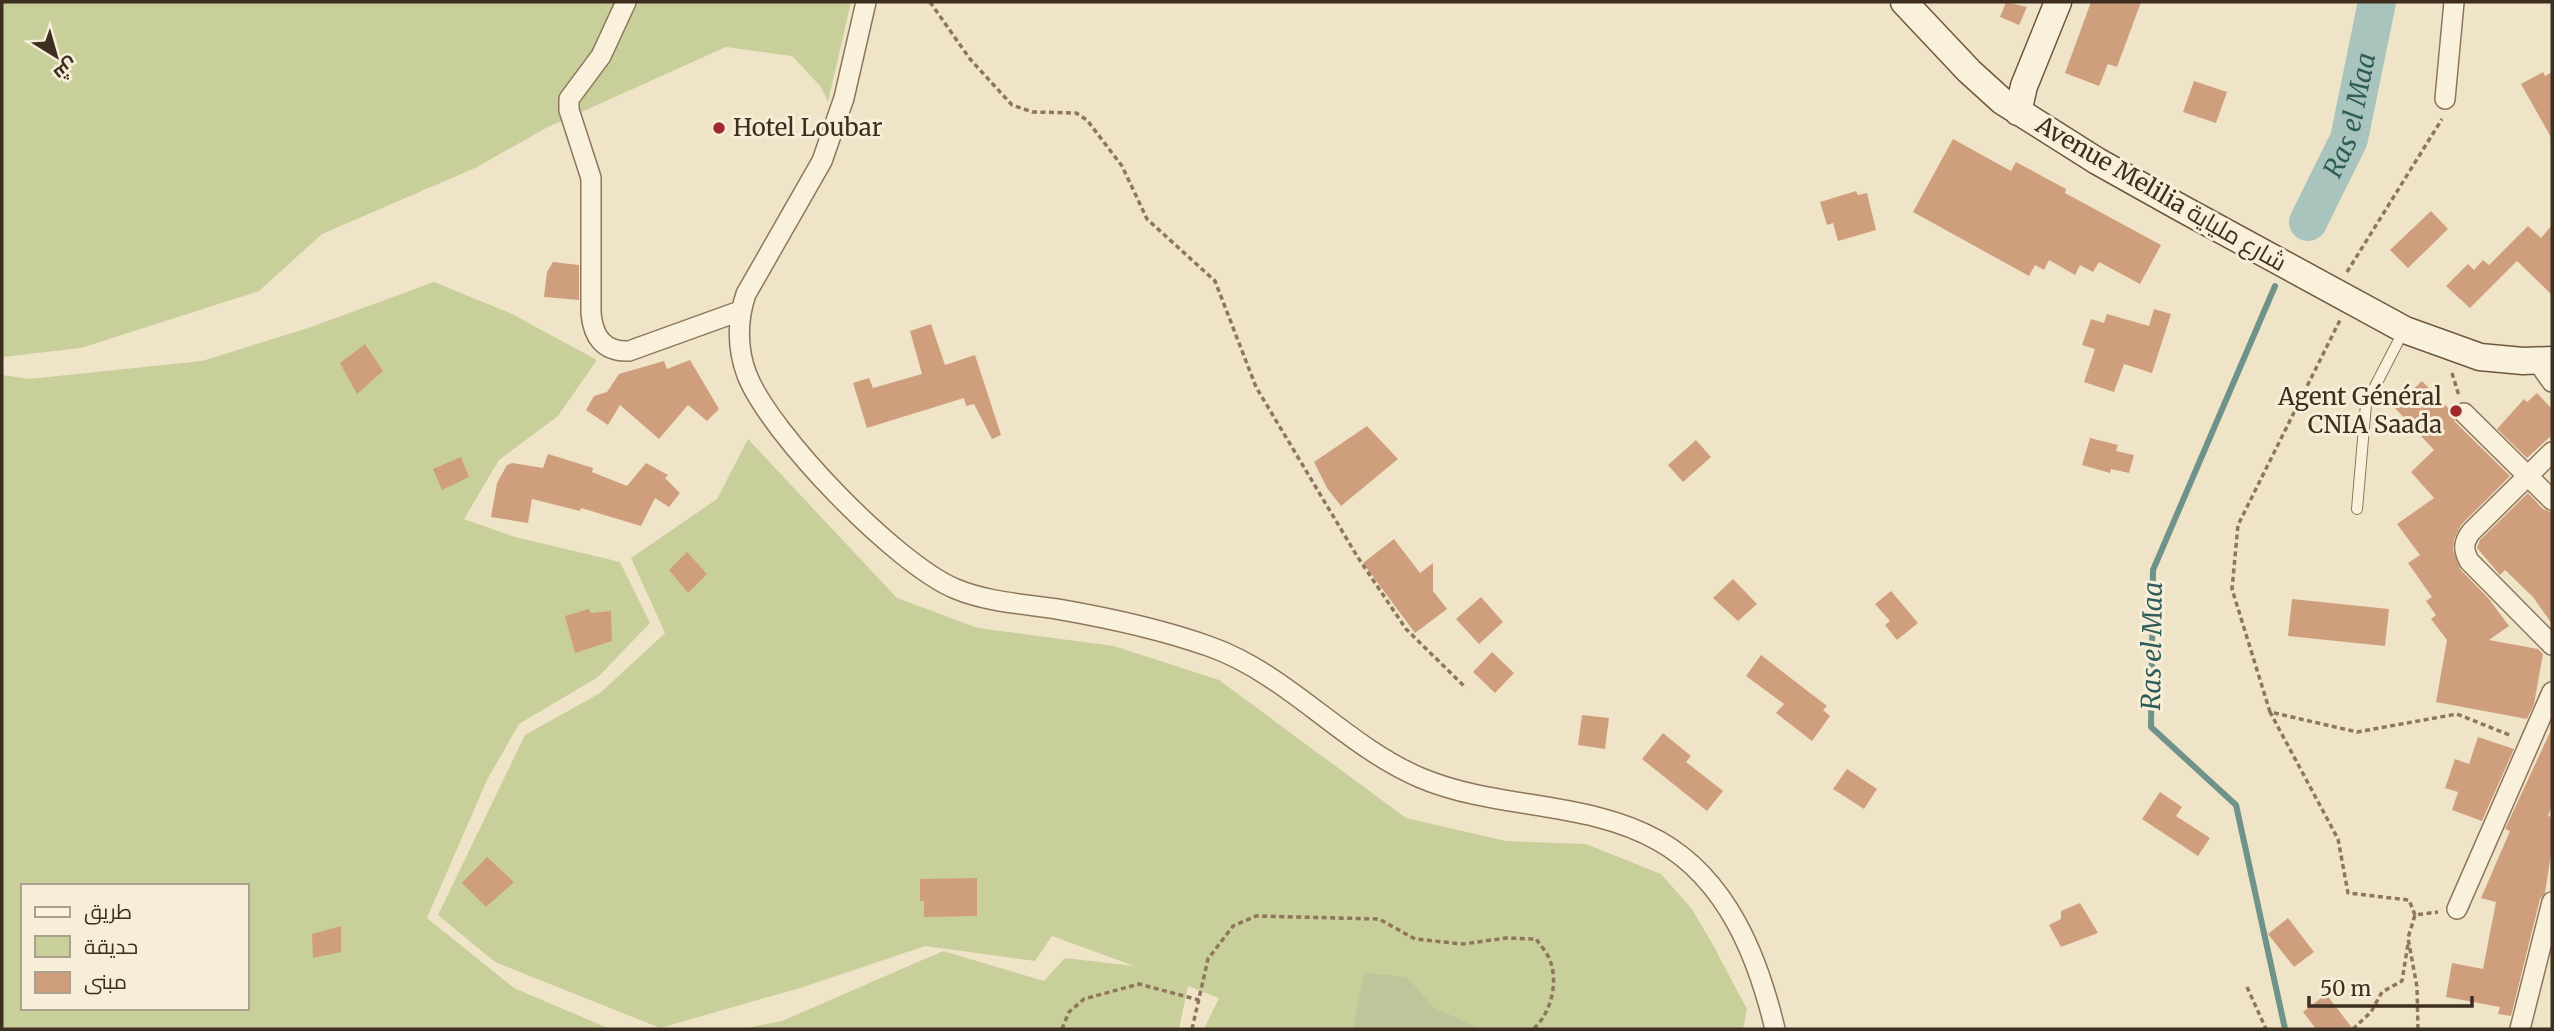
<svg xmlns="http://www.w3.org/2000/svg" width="2554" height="1031" viewBox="0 0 2554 1031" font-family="Merriweather,Cairo,serif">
<rect width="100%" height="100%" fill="#f0e4c8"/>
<path fill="#c9cf9b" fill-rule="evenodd" d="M2,2H851L828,102L821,87L792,56L726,47L548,127L475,168L322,234L259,291L81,348L2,357Z
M434,282L510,313L597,360L558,416L499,460L464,519L515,537L620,562L650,623L598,677L519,724L487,780L427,918L514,988L610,1029H2V375L29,379L202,361L311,327ZM23,886H247V1008H23Z
M748,439L897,598L978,628L1114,646L1219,680L1406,818L1506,841L1586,844L1661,874L1692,909L1713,945L1747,1009L1743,1029H1204L1219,998L1188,986L1179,1029H742L782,1021L943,951L1044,981L1065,958L1134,966L1052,936L1035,961L925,946L800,988L660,1028L495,962L438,915L525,735L600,693L665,633L631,558L717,499Z"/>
<path fill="#bfc49a" d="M1364,973L1407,977L1433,1007L1480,1029H1353Z"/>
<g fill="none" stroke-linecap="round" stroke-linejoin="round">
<path stroke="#6f938a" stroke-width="6" d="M2275,286L2153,570L2151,727L2236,805L2285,1029"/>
<path stroke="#a9c4bc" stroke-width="38" id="s1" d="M2308,222L2349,139L2377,2"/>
</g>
<path fill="#cf9f7d" d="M2006,2L2027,7L2019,25L2000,17Z
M2091,2H2141L2117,67L2108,64L2099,86L2065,73Z
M2543,72L2545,76L2552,72V139L2521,84Z
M2194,81L2227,92L2216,123L2183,112Z
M1953,139L2011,171L2016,162L2066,189L2065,193L2161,245L2140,284L2099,262L2093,272L2080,265L2075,275L2049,260L2044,270L2035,265L2029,276L1913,212Z
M1856,191L1858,195L1867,193L1876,230L1838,241L1833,223L1827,225L1820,202Z
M2431,211L2448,229L2408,268L2390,250Z
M2552,225V295L2517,261L2470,308L2446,286L2468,264L2474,270L2483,260L2489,265L2528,226L2541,238Z
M553,262L579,265V300L544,297L547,272Z
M2154,309L2171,314L2152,373L2124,364L2114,392L2084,382L2095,349L2082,345L2091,319L2104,323L2107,314L2149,326Z
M931,324L945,365L975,355L1001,435L992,439L974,404L966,406L964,398L867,428L853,383L869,378L873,388L922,374L910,331Z
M365,344L383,371L357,394L340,363Z
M690,360L719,409L707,421L688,405L659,439L620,405L608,425L586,410L594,396L607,392L619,374L664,361L667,369Z
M2422,381L2452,412L2455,422L2510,476L2461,525L2454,539L2453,550L2460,569L2489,599L2509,626L2489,640L2538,649L2543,654L2534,704L2527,719L2436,702L2447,640L2431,619L2436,615L2426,601L2432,597L2408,563L2420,555L2397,524L2434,498L2411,472L2434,450L2394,407Z
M2537,393L2552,409V435L2527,458L2497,429L2524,399L2527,402Z
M1367,426L1398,459L1341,506L1327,488L1314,462Z
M2090,438L2118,445L2116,451L2134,455L2129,473L2111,469L2110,473L2082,465Z
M1696,440L1711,457L1683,482L1668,465Z
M548,454L593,468L592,472L627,486L646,463L668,475L665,478L680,493L669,507L655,498L641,526L581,508L580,511L532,499L528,523L491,517L497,483L507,465L512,463L543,468Z
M461,457L469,477L442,490L433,469Z
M2528,493L2543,509L2552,512V624L2533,597L2505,570L2500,575L2477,548L2480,540Z
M1394,539L1420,573L1433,563V591L1447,609L1415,633L1363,563Z
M687,552L707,574L688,593L669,570Z
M1733,579L1757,604L1738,621L1713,598Z
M1891,591L1918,623L1897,640L1885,625L1890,621L1875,604Z
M1481,597L1503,622L1479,644L1456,619Z
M2292,599L2389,609L2385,646L2288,636Z
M589,609L591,613L611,611L612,641L575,653L565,616Z
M1492,652L1514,673L1495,693L1473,672Z
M1761,655L1827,706L1823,710L1830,716L1812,741L1776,713L1784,704L1746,676Z
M1582,715L1609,718L1605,749L1578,745Z
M2552,728V806L2548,816L2552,817V848L2545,893L2540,899L2511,1016L2498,1014L2500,1007L2446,997L2452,963L2483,969L2496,902L2481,898L2510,831L2505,829Z
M1663,733L1691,756L1686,762L1723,791L1707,811L1642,759Z
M2478,737L2514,749L2482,821L2452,810L2458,792L2445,788L2455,759L2469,764Z
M1847,769L1877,789L1864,809L1833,789Z
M2160,792L2182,807L2176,816L2210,838L2198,856L2142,819Z
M487,857L514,882L486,907L462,883Z
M977,878V916L924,917V901H920V879Z
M2080,903L2098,933L2061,947L2049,925L2061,919V911Z
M2288,918L2314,952L2294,967L2268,934Z
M341,926V952L313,958L312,934Z
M2326,994L2353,1029H2316L2303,1012Z"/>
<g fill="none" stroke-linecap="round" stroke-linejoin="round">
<defs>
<path id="lane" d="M2357,509L2366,404L2404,330"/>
<path id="street" d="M626,2L601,56L569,99V110L591,178V313C593,336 603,352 629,351L740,311
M866,2L844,98L822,161L746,294C737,320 737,349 747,375C770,434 897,565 956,589C987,602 1024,604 1057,609C1109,618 1161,629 1211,647C1289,675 1345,746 1421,778C1497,810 1587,800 1659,841C1728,880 1758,958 1775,1029
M2445,99L2454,2
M2537,361L2552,382
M2464,413L2552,500
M2552,452L2471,532C2463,543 2463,549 2469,561L2552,645
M2457,909L2552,692
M2520,1029L2552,902"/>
<path id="secondary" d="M1904,2L1969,71L2002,101L2097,161L2181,208L2405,330L2480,357L2523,361L2552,360
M2018,112L2024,86L2058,2"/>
</defs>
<use href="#lane" stroke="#8d765c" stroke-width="12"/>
<use href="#street" stroke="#8d765c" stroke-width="22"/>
<use href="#secondary" stroke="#6f573f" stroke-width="29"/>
<path stroke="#8d765c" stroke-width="3.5" stroke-dasharray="5 3.5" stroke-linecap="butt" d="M930,2L970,59L1012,105L1033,112L1076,113L1087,120L1122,166L1147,219L1215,281L1256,387L1357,556L1406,629L1466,688
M2347,272L2442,119
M2452,373L2459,396
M2270,712L2232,589L2238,525L2340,320
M2415,915L2409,900L2348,893L2338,839L2270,712L2357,732L2457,714L2512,736
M2247,987L2266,1029
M1062,1029L1069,1012L1084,999L1139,984L1199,1000
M1192,1029L1208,959L1233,926L1256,916L1379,919L1415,939L1463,944L1506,938L1536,939C1541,946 1549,955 1551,963C1558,985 1550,1015 1533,1029
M2353,1029L2371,1012L2382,992L2402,981L2408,944
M2418,1029L2417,987L2408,938L2415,915L2438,912"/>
<use href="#lane" stroke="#faf1dc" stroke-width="10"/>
<use href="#street" stroke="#faf1dc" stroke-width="19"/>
<use href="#secondary" stroke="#faf1dc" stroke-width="26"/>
</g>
<g fill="#9e2a2b" stroke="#f7eed8" stroke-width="2.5">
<circle cx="719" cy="128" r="7"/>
<circle cx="2456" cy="411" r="7"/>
</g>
<g text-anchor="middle" stroke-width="6" stroke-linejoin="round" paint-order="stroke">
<g font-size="24" fill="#3d2e20" stroke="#f7eed8" text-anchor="start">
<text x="733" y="136">Hotel Loubar</text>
<text x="2442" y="405" text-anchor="end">Agent Général<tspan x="2442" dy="28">CNIA Saada</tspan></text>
</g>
<g font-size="24" fill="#3d2e20" stroke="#f7eed8">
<text transform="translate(2161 194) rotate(30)" y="8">Avenue Melilia شارع ملياية</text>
</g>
<g font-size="26" font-style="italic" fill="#2f5d5a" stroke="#f7eed8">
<text dy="9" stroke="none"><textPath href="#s1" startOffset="116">Ras el Maa</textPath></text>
<text transform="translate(2152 646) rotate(-89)" y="9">Ras el Maa</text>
</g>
</g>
<rect width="2554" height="1031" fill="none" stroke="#3d2e20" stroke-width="7"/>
<rect x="21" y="884" width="228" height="126" fill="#f7eed8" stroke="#ada18e" stroke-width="2"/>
<rect x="35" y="907" width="35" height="10" fill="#faf1dc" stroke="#ada18e" stroke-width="2"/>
<text x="84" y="919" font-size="21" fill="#3d2e20">طريق</text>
<rect x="35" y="936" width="35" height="21" fill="#c9cf9b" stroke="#ada18e" stroke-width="2"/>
<text x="84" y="954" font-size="21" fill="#3d2e20">حديقة</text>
<rect x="35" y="972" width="35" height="21" fill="#cf9f7d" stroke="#ada18e" stroke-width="2"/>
<text x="84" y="989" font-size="21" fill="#3d2e20">مبنى</text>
<g transform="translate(56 56) rotate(143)" stroke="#f7eed8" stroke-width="5" paint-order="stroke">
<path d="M0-5L12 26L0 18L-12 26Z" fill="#3d2e20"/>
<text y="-10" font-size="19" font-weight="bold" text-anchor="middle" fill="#3d2e20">ش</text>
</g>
<path d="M2309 996v10h163v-10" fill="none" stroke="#3d2e20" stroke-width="3.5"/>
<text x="2320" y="996" font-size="21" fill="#3d2e20" stroke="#f7eed8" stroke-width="5" paint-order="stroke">50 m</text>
</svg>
